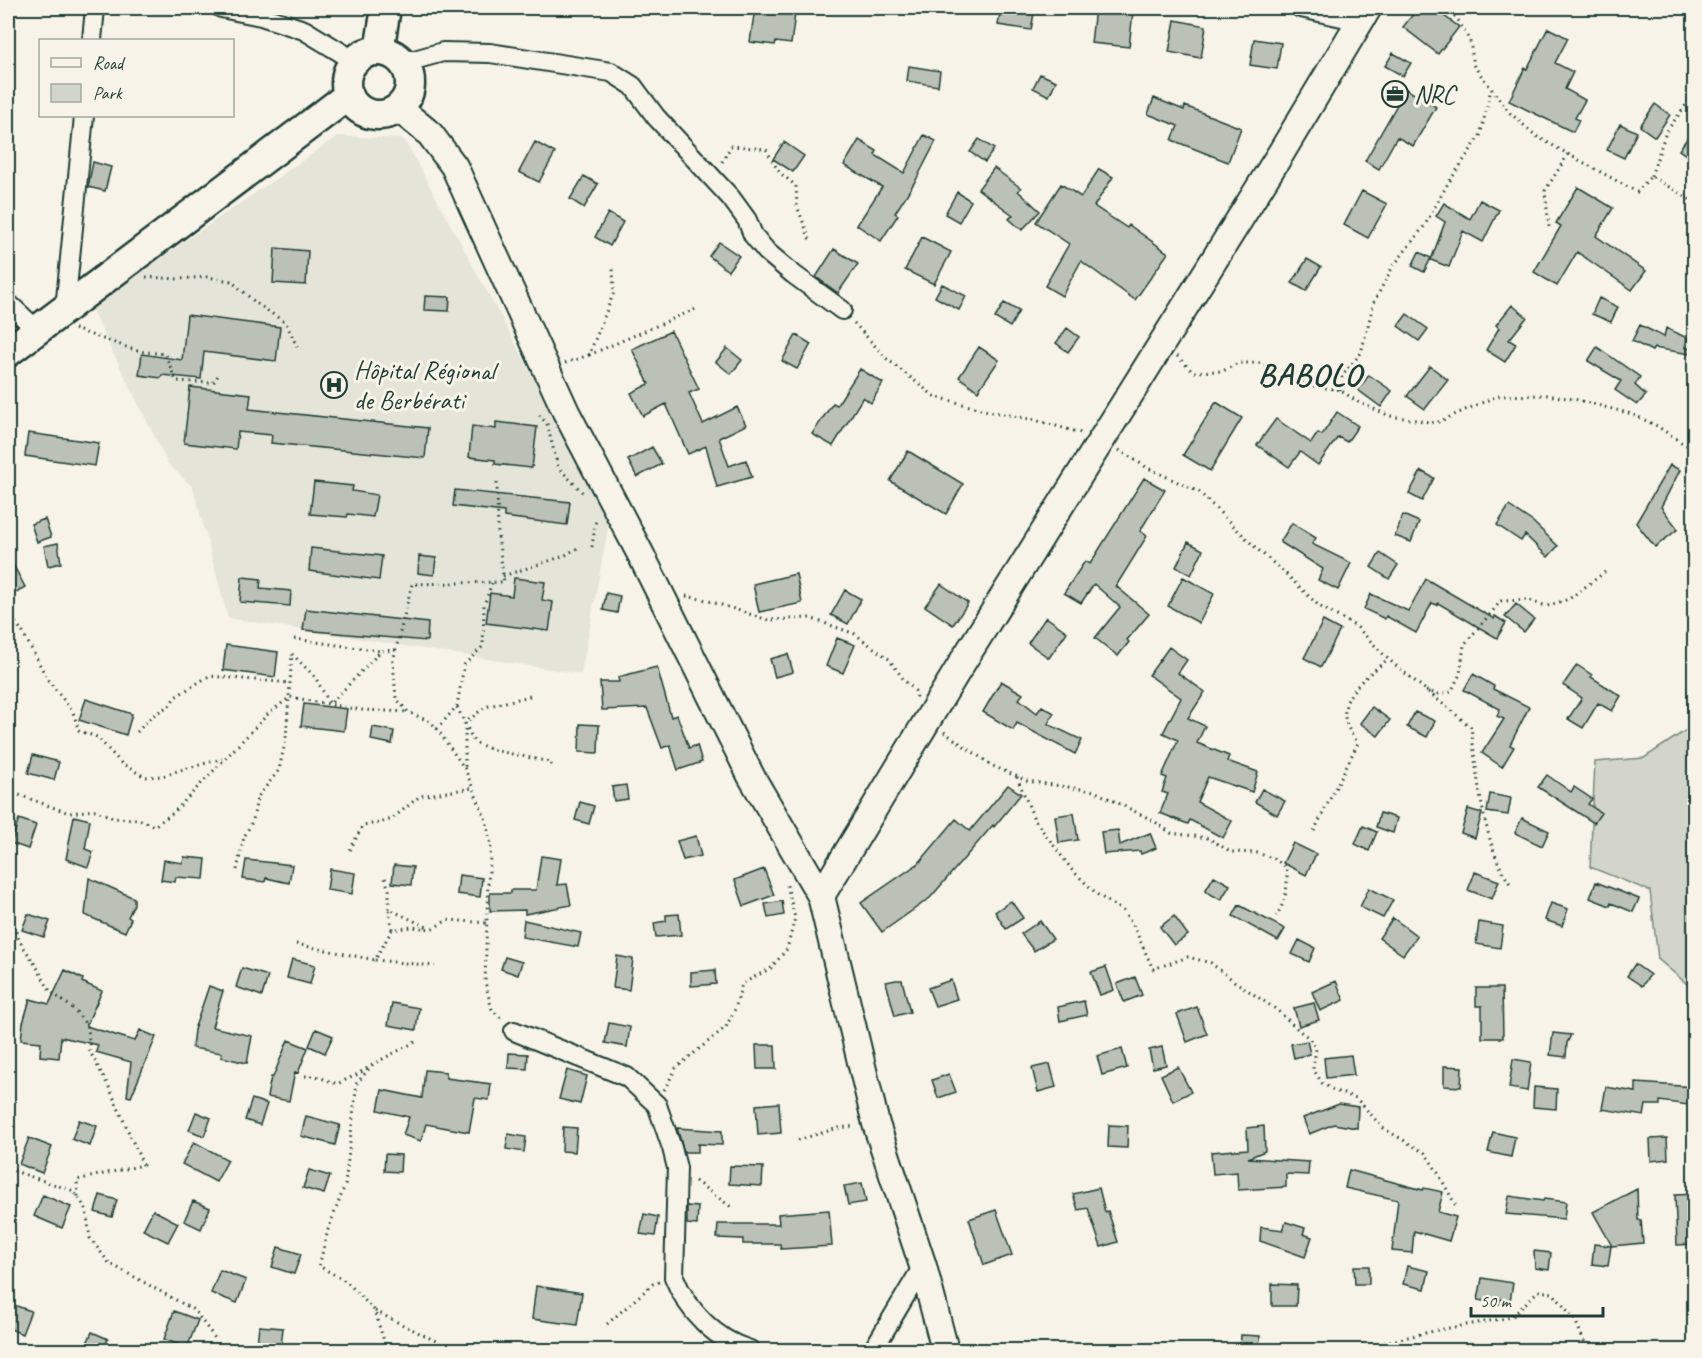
<svg xmlns="http://www.w3.org/2000/svg" width="1702" height="1358" viewBox="0 0 1702 1358" font-family="Caveat,sans-serif">
<rect width="100%" height="100%" fill="#f7f3e8"/>
<filter id="ink" filterUnits="userSpaceOnUse"><feTurbulence type="fractalNoise" baseFrequency=".0167" numOctaves="2"/><feDisplacementMap in="SourceGraphic" scale="12" xChannelSelector="R" yChannelSelector="G"/><feConvolveMatrix kernelMatrix="1 2 1 2 8 2 1 2 1" color-interpolation-filters="sRGB"/></filter>
<g filter="url(#ink)">
<path fill="#e5e4d9" d="M338,136L404,139L610,517L581,674L228,618L193,487L168,464L90,306Z"/>
<path fill="#d3d5ca" stroke="#79897f" stroke-width="1.5" d="M1694,725V990L1658,959L1650,891L1590,867L1595,762L1644,758Z"/>
<path fill="#bbc1b6" stroke="#1f3d34" stroke-width="1.5" d="M755,8L795,14L791,44L776,42L775,45L750,42Z
M1001,8H1035L1031,30L998,25Z
M1095,8L1133,12L1129,47L1091,43Z
M1418,8H1433L1459,27L1438,54L1403,27Z
M1175,20L1206,26L1201,58L1169,52Z
M1548,28L1568,38L1555,63L1573,72L1565,89L1585,100L1575,118L1579,120L1573,132L1509,101L1525,68L1527,69Z
M1254,39L1281,43L1277,69L1250,65Z
M1393,53L1411,63L1403,76L1385,66Z
M909,66L940,71L938,86L907,81Z
M1040,74L1056,81L1049,96L1033,88Z
M1406,89L1436,107L1413,146L1397,137L1379,169L1365,161Z
M1154,98L1184,110L1185,106L1241,128L1228,162L1172,140L1178,126L1148,114Z
M1655,104L1670,115L1655,137L1640,126Z
M1620,124L1637,132L1624,158L1607,150Z
M1695,127V161L1679,150Z
M924,135L936,141L916,180L895,213L898,215L881,241L857,225L882,187L844,165L859,140L877,151L875,155L904,173Z
M979,139L994,149L985,162L970,152Z
M535,142L555,153L539,182L519,172Z
M784,142L804,156L793,172L773,159Z
M93,162L111,167L105,191L88,187Z
M994,168L1021,188L1018,191L1040,211L1022,230L1009,219L1013,215L978,189Z
M1099,169L1113,177L1094,206L1127,228L1129,225L1168,253L1135,300L1081,261L1062,296L1045,286L1069,244L1036,222L1061,184L1081,197Z
M584,176L598,184L584,208L570,199Z
M1578,187L1613,208L1596,236L1646,271L1632,290L1577,252L1557,286L1534,272L1561,226L1556,223Z
M1362,191L1387,204L1368,238L1344,225Z
M957,192L971,201L959,222L945,214Z
M1480,200L1499,210L1483,242L1463,231L1449,267L1431,260L1445,222L1436,216L1444,203L1470,219Z
M608,213L623,222L610,246L595,237Z
M922,237L951,252L934,284L905,270Z
M719,242L739,256L728,271L709,256Z
M275,248L308,251L306,285L273,283Z
M834,249L858,264L838,293L816,277Z
M1419,252L1431,258L1424,272L1412,266Z
M1307,259L1321,267L1306,291L1292,283Z
M942,284L966,296L959,310L935,297Z
M425,296L450,297L449,311L424,310Z
M1599,298L1618,307L1611,322L1592,314Z
M1004,303L1019,311L1010,327L995,318Z
M1512,305L1527,317L1509,340L1516,344L1505,362L1486,350L1499,328L1496,325Z
M1407,314L1428,329L1419,341L1398,326Z
M187,315L280,327L276,361L204,352L201,379L162,375L161,378L139,375L142,354L182,360Z
M1640,325L1664,337L1666,328L1687,338L1685,347L1692,350L1690,354L1654,348L1652,351L1632,341Z
M1067,328L1079,337L1068,352L1056,343Z
M671,331L699,389L689,393L703,424L737,407L746,425L719,438L729,466L746,460L752,477L717,487L706,446L688,454L666,404L643,416L631,393L649,384L632,349Z
M796,335L811,344L797,369L782,361Z
M979,347L999,360L978,391L959,377Z
M1597,347L1640,377L1635,385L1646,395L1637,405L1615,390L1621,381L1588,361Z
M727,348L742,360L731,374L716,362Z
M1430,366L1448,380L1425,409L1407,396Z
M860,369L883,383L871,403L863,397L833,446L812,434L833,403L837,405Z
M1369,375L1392,391L1381,407L1358,390Z
M190,387L251,394L249,409L428,428L425,458L271,443L272,435L238,432L236,449L184,443Z
M1216,402L1242,418L1210,471L1183,455Z
M1337,412L1358,426L1347,442L1338,437L1318,465L1300,452L1289,467L1257,445L1276,419L1311,443L1318,433L1322,435Z
M496,422L537,427L532,468L495,464V460L469,457L472,426L496,429Z
M28,433L99,443L95,466L25,456Z
M652,447L662,464L637,477L628,460Z
M908,451L963,484L946,514L890,481Z
M1670,465L1680,470L1661,507L1678,529L1655,547L1636,523Z
M1421,471L1434,478L1422,501L1409,494Z
M1144,478L1165,490L1140,531L1147,536L1116,586L1149,614L1127,640L1129,642L1118,656L1095,638L1120,607L1094,584L1081,603L1064,593L1085,561L1090,564Z
M314,482L353,486L352,491L377,495L373,517L348,514L347,517L310,514Z
M455,490L570,502L567,525L504,517V512L453,506Z
M1509,506L1533,522L1558,546L1548,557L1525,535L1521,541L1497,525Z
M1403,515L1419,522L1411,542L1395,536Z
M45,519L51,537L37,542L31,524Z
M1292,523L1316,538L1312,544L1351,563L1338,590L1318,580L1323,569L1280,542Z
M1188,542L1203,550L1191,575L1176,567Z
M58,543L61,563L48,566L44,546Z
M311,548L382,556L379,580L309,571Z
M1380,553L1398,565L1389,579L1371,567Z
M8,555L25,587L8,597Z
M419,556L436,558L434,575L418,573Z
M796,574L802,603L759,612L753,584Z
M242,577L261,579L260,588L291,591L290,606L240,602Z
M1183,577L1214,594L1199,623L1168,606Z
M514,578L545,582L542,600L553,602L549,631L486,623L490,593L512,596Z
M1426,579L1494,619L1495,616L1506,623L1497,638L1438,603L1437,605L1432,603L1416,633L1386,616L1385,619L1364,609L1371,594L1408,611Z
M941,584L968,603L953,625L925,606Z
M845,590L861,599L848,624L831,615Z
M606,593L620,596L617,613L603,610Z
M1516,604L1534,619L1524,632L1505,617Z
M306,609L428,623L427,641L303,630Z
M1046,617L1067,632L1049,658L1028,643Z
M1323,621L1340,630L1321,667L1304,658Z
M837,638L855,645L843,673L826,666Z
M226,645L278,652L275,677L223,670Z
M1169,647L1187,660L1178,673L1205,692L1188,718L1205,726L1197,743L1229,756L1227,761L1258,772L1252,792L1208,777L1197,802L1232,821L1223,838L1190,820L1188,824L1160,813L1168,794L1162,792L1167,778L1162,776L1178,740L1163,733L1181,698L1149,675Z
M788,654L793,672L775,677L770,659Z
M1577,665L1592,675L1591,677L1621,696L1612,711L1598,703L1583,728L1568,719L1582,698L1563,685Z
M657,667L671,717L677,715L689,748L697,745L702,762L678,770L670,745L662,748L647,708L602,710L600,682H619L618,677Z
M1473,674L1494,686L1493,689L1529,707L1510,745L1514,747L1502,767L1482,753L1504,719L1497,716L1500,709L1464,690Z
M1001,681L1023,694L1019,699L1037,713L1042,706L1054,713L1048,724L1082,740L1075,754L1017,723L1013,730L983,712Z
M86,699L132,714L126,735L79,720Z
M304,704L347,709L344,731L301,726Z
M1372,707L1390,720L1378,736L1360,723Z
M1415,712L1435,721L1427,737L1407,727Z
M580,724L599,725L598,753L579,752Z
M373,727L394,731L392,744L371,740Z
M33,755L59,762L54,780L28,773Z
M1547,775L1571,792L1574,787L1592,799L1588,804L1601,813L1594,823L1538,787Z
M626,785L628,799L614,801L612,787Z
M1008,785L1021,794L994,827L993,825L930,898L882,932L861,903L919,863L956,819L970,831Z
M1262,789L1285,801L1277,815L1255,802Z
M1490,794L1511,798L1508,815L1487,812Z
M580,802L594,806L589,824L575,820Z
M1468,809L1482,813L1475,838L1461,833Z
M1074,813L1078,840L1059,843L1055,816Z
M1380,813L1397,818L1393,833L1376,827Z
M74,816L90,820L85,849L93,852L88,867L66,859Z
M1522,818L1549,831L1542,846L1515,833Z
M19,819L36,825L28,849L11,843Z
M1363,826L1377,832L1369,851L1355,844Z
M1118,830L1120,845L1150,833L1156,848L1141,854L1140,851L1104,854L1101,832Z
M696,836L701,856L683,860L677,841Z
M1293,843L1316,854L1306,875L1283,863Z
M541,856L561,859L557,885L567,884L571,905L525,914V910L490,911V893H511V890H536Z
M184,857L206,859L204,879L176,877L175,882L161,880L164,860L183,863Z
M246,860L292,865L289,883L266,878L265,882L243,879Z
M394,865L413,867L411,885L392,883Z
M330,869L355,873L352,894L327,890Z
M764,869L774,895L744,906L735,880Z
M1475,872L1499,881L1492,899L1468,890Z
M459,875L482,878L480,897L457,894Z
M1214,876L1230,885L1221,900L1205,891Z
M89,878L134,898V904L128,917L131,919L125,932L85,915Z
M1596,882L1639,899L1633,912L1611,903L1610,906L1590,898Z
M1369,888L1393,900L1383,918L1360,907Z
M782,901L784,915L768,918L765,904Z
M1011,901L1023,918L1006,929L995,912Z
M1551,903L1568,909L1562,926L1545,920Z
M1239,905L1285,929L1278,941L1233,916Z
M28,914L50,921L44,937L22,930Z
M679,914L681,935L656,937L654,923L666,921V915Z
M1174,916L1188,935L1174,945L1160,927Z
M1393,918L1417,936L1403,955L1379,938Z
M524,920L581,933L578,947L522,937Z
M1040,921L1053,939L1034,951L1021,934Z
M1479,922L1503,926L1500,948L1476,944Z
M1299,940L1315,948L1309,962L1292,954Z
M617,956L633,959L629,990L613,988Z
M505,957L522,962L518,975L501,969Z
M292,959L315,965L310,984L287,978Z
M1635,964L1650,975L1642,986L1627,976Z
M1106,967L1114,990L1100,995L1091,972Z
M242,968L268,976L262,996L236,987Z
M65,970L83,979L82,982L102,991L86,1026L135,1041L140,1030L156,1037L131,1097L127,1096L131,1062L96,1052L98,1045L61,1037L59,1058L40,1056L41,1042L21,1040L23,1023L30,999L49,1004Z
M715,970L716,984L691,986V972Z
M1135,977L1142,995L1124,1002L1117,984Z
M896,980H902L910,1012L895,1016L886,982Z
M951,980L957,999L935,1006L928,988Z
M1336,981L1344,1000L1320,1011L1312,992Z
M209,986L223,991L212,1027L252,1036L247,1063L221,1057L222,1053L192,1048L194,1030Z
M1476,988H1502L1503,1038H1482V1006H1476Z
M1084,1001L1087,1015L1060,1021L1058,1007Z
M392,1003L419,1008L416,1030L388,1025Z
M1314,1003L1319,1020L1299,1026L1294,1008Z
M1197,1007L1207,1034L1187,1042L1177,1014Z
M609,1023L630,1027L627,1047L605,1043Z
M316,1029L333,1036L325,1053L309,1046Z
M1553,1033L1571,1035L1567,1043L1566,1057L1550,1055Z
M288,1040L308,1048L298,1073L295,1072L289,1101L267,1097L271,1077H273Z
M1307,1041L1310,1054L1294,1058L1291,1044Z
M756,1045H775L776,1069H757Z
M1162,1047L1166,1065L1153,1068L1149,1050Z
M1122,1049L1127,1068L1102,1075L1097,1056Z
M509,1053L528,1054L527,1069L508,1068Z
M1351,1055L1354,1075L1326,1078L1324,1058Z
M1513,1059L1531,1062L1527,1091L1509,1088Z
M1050,1064L1056,1087L1038,1092L1032,1068Z
M1444,1066L1462,1067L1461,1087L1444,1086Z
M1178,1067L1191,1092L1173,1101L1161,1075Z
M425,1070L446,1072V1078L491,1084L489,1100L475,1098L469,1132L426,1124L421,1141L403,1135L409,1117L378,1110L382,1090L422,1098Z
M567,1070L587,1076L580,1104L559,1099Z
M949,1074L956,1092L938,1098L932,1080Z
M1636,1083L1695,1087V1106L1660,1101V1105H1646L1644,1116L1602,1109L1606,1087L1636,1092Z
M1534,1087L1557,1089L1556,1109L1533,1107Z
M252,1099L267,1104L260,1125L245,1120Z
M779,1103L781,1133L758,1135L756,1105Z
M1339,1104L1358,1107L1357,1128L1334,1124L1309,1134L1303,1118Z
M196,1112L211,1118L204,1136L189,1130Z
M306,1116L340,1125L335,1145L301,1136Z
M79,1120L97,1126L90,1146L72,1139Z
M1109,1125L1128,1126L1127,1148L1108,1147Z
M1264,1126L1265,1151L1248,1158L1309,1162L1308,1175L1286,1174V1187L1238,1190L1237,1172L1213,1174L1211,1152L1248,1149L1247,1128Z
M563,1127L577,1128L575,1152L562,1151Z
M677,1128L722,1131V1145L698,1144V1152H684Z
M1493,1132L1515,1137L1511,1157L1488,1152Z
M508,1134L526,1137L524,1152L506,1149Z
M29,1138L52,1147L42,1173L19,1164Z
M1667,1138L1668,1159L1651,1161L1650,1139Z
M194,1142L228,1160L216,1182L182,1164Z
M385,1154L401,1155L400,1172L384,1171Z
M730,1166L763,1167L762,1186L729,1184Z
M309,1170L330,1176L324,1194L303,1188Z
M1349,1170L1423,1190L1424,1188L1443,1192L1438,1212L1456,1217L1449,1241L1414,1231L1412,1253L1392,1251L1398,1200L1345,1188Z
M862,1183L866,1202L848,1205L844,1186Z
M1099,1188L1105,1212L1108,1211L1118,1242L1101,1247L1088,1208L1078,1210L1073,1194Z
M1637,1189L1638,1220H1641L1643,1243L1612,1246L1593,1212Z
M1695,1194V1244L1677,1245L1675,1195Z
M43,1195L71,1207L62,1228L34,1216Z
M100,1195L117,1200L112,1217L95,1212Z
M1509,1196L1543,1201L1544,1199L1566,1202L1564,1219L1506,1214Z
M193,1201L210,1208L201,1229L184,1221Z
M687,1206L698,1207L697,1225L687,1224Z
M153,1210L178,1223L168,1242L143,1230Z
M829,1210L832,1246L781,1249L780,1244H743V1239L717,1238L718,1224H779L778,1214Z
M996,1210L1012,1255L984,1265L969,1219Z
M644,1214L658,1217L655,1236L640,1234Z
M1286,1222L1305,1228L1303,1234L1312,1237L1305,1257L1260,1241L1261,1227L1283,1230Z
M1594,1244L1611,1246L1608,1266L1592,1264Z
M278,1247L301,1254L294,1274L272,1267Z
M1534,1251L1551,1253L1549,1270L1535,1268Z
M1354,1266H1369V1284H1355Z
M1407,1266L1429,1271L1425,1289L1403,1284Z
M220,1270L246,1280L237,1303L211,1293Z
M1482,1278L1513,1283L1510,1301L1500,1299L1499,1304L1478,1300Z
M1272,1284L1297,1285L1296,1306H1272Z
M536,1286L582,1293L577,1325L532,1319Z
M8,1303L31,1311L22,1334L8,1328Z
M174,1311L198,1320L187,1348L164,1339Z
M259,1326L283,1328L281,1347L257,1344Z
M92,1332L108,1339L103,1350H84Z
M1241,1335L1260,1336L1259,1350H1240Z"/>
<g fill="none" stroke-linecap="round" stroke-linejoin="round">
<defs>
<path id="street" d="M221,8L261,16L304,30L355,61
M1301,8L1360,21
M92,40L95,8
M403,63L443,52L490,53L611,72L633,86L656,117L731,198L747,220L753,235L767,252L793,274L842,310
M8,303L37,330
M65,309L84,116
M514,1031L627,1077L657,1105L672,1148L677,1168L674,1277C687,1310 715,1340 750,1350
M873,1350L923,1266"/>
<path id="secondary" d="M398,108L430,134L454,166L566,412L640,553L751,776L821,896L876,1124L923,1266L945,1350
M821,896L965,658L1281,153L1368,8"/>
<path id="primary" d="M379,51L386,8
M346 83a32 32 0 1 1 64 0a32 32 0 1 1-64 0Z
M8,352L349,95"/>
</defs>
<use href="#street" stroke="#1f3d34" stroke-width="22"/>
<use href="#secondary" stroke="#1f3d34" stroke-width="30"/>
<use href="#primary" stroke="#1f3d34" stroke-width="33"/>
<path stroke="#1f3d34" stroke-width="3" stroke-dasharray="1.5 4.5" stroke-linecap="butt" d="M1445,8L1458,20L1470,41L1474,66L1510,113L1536,136L1568,154L1545,191L1549,227
M1568,154L1637,192L1651,176L1694,202
M722,162L731,146L766,149L779,172L796,186L797,206L810,240
M1651,176L1666,132L1694,94
M146,277L179,279L207,277L231,281L256,303L286,323L298,349
M854,323L887,359L934,396L988,411L1035,420L1081,433
M74,329L138,351L165,354L176,381L213,383L219,374
M589,355L698,308
M1177,356L1193,372L1223,371L1238,363H1259L1282,371L1307,385L1340,390L1358,402L1390,416L1436,423L1497,396L1547,395L1574,399L1632,414L1657,426L1681,442L1694,449
M565,363L589,355L614,292L613,267
M1340,390L1342,376L1361,353L1374,302L1392,268L1425,225L1447,185L1480,136L1491,89
M539,415L547,424L558,467L584,494
M1119,450L1146,467L1199,492L1256,548L1285,573L1319,606L1357,627L1388,659L1471,727C1477,774 1483,847 1511,885
M497,483L498,536L504,582L412,584L393,661L396,698L408,712L431,722L437,729L465,769L486,820L491,846L488,882L485,982L492,1010L502,1019
M592,547L596,519
M503,576L564,556L581,546
M686,596L706,600L768,620L810,618L855,634L889,659L904,680L915,691L917,698
M8,613L22,631L48,680L73,712L79,731L97,737L122,764L145,777L163,776L180,770L222,759
M294,639L381,651
M292,654L315,677L330,704L381,651L396,650
M1426,691L1438,694L1451,692L1460,674L1464,645L1501,601L1526,600L1547,606L1569,599L1605,572
M530,696L485,707L465,723L474,742L493,750L550,762L553,769
M457,707L465,723V767
M437,729L457,706L464,665L483,646L484,605L492,583
M137,732L152,716L170,705L175,697L209,676L290,683
M944,732L993,766L1027,781L1094,791L1154,821L1171,833L1208,838L1231,852L1257,853L1275,859L1286,867C1289,883 1286,902 1276,916
M1017,777L1034,819L1072,870L1098,895L1123,911L1133,925L1153,969L1188,957L1211,963L1234,981L1277,1010L1301,1032L1309,1038L1316,1049L1313,1069L1322,1083L1335,1091L1356,1098L1383,1128L1425,1153L1437,1171L1456,1206
M8,791L69,813L95,810L113,818L139,819L154,826L173,813L269,713L290,697L361,710L408,712
M1314,831L1358,743C1354,738 1350,732 1348,727C1334,697 1369,675 1388,659
M350,850L363,825L380,823L392,819L420,796L473,788
M237,870L244,837L253,820L257,798L279,770L286,738L292,654
M385,878L389,890V909
M8,909L19,940L38,969L50,991L75,1010L88,1027L90,1052L109,1087L143,1165L77,1180L78,1197
M392,929L389,909L427,927
M296,944L375,960L392,930L412,927L431,929L448,920L487,923
M375,960L435,966
M305,1076H316L337,1084L356,1075L369,1067
M664,1090L676,1068L726,1027L735,1009L742,984L771,968L787,949L795,918L786,881
M798,1140L838,1128L856,1126
M8,1169L74,1191L86,1209L90,1238L109,1263L194,1310L217,1341
M695,1181L734,1209
M375,1311L454,1350
M607,1324L653,1284L659,1282
M387,1350L374,1310L347,1282L319,1266L328,1230L345,1185L357,1083L373,1064L417,1041
M1361,1350L1374,1345L1438,1330L1512,1317L1538,1291L1553,1293L1575,1320L1587,1348L1591,1350"/>
<use href="#street" stroke="#f7f3e8" stroke-width="18"/>
<use href="#secondary" stroke="#f7f3e8" stroke-width="26"/>
<use href="#primary" stroke="#f7f3e8" stroke-width="28"/>
</g>
</g>
<defs>
<symbol id="office-ring" viewBox="-11 -11 22 22"><circle r="9.5" fill="#f7f3e8" stroke="#1f3d34" stroke-width="1.5"/><path d="M-6-3h4V-5.5h4V-3h4V5H-6ZM-1-4.5V-3h2v-1.5ZM-6 0V1H6V0Z" fill="#1f3d34"/></symbol>
<symbol id="hospital-ring" viewBox="-11 -11 22 22"><circle r="9.5" fill="#f7f3e8" stroke="#1f3d34" stroke-width="1.5"/><path d="M-5-5h3v3.5h4V-5h3V5h-3V1.5h-4V5h-3Z" fill="#1f3d34"/></symbol>
</defs>
<g fill-rule="evenodd">
<use href="#office-ring" x="1380" y="79" width="30" height="30"/>
<use href="#hospital-ring" x="319" y="370" width="30" height="30"/>
</g>
<g text-anchor="middle" stroke-width="6" stroke-linejoin="round" paint-order="stroke">
<g font-size="26" fill="#1f3d34" stroke="#f7f3e8" text-anchor="start">
<text x="1414" y="103">NRC</text>
<text x="354" y="379">Hôpital Régional<tspan x="354" dy="30">de Berbérati</tspan></text>
</g>
<g font-size="32" font-weight="bold" letter-spacing="1.5" fill="#1f3d34" stroke="#f7f3e8">
<text x="1310" y="385">BABOLO</text>
</g>
</g>
<rect width="1702" height="1358" fill="none" stroke="#f7f3e8" stroke-width="30"/>
<rect x="15" y="15" width="1672" height="1328" fill="none" stroke="#1f3d34" stroke-width="2" filter="url(#ink)"/>
<rect x="39" y="39" width="195" height="78" fill="#f7f3e8" stroke="#a1aaa0" stroke-width="1.5"/>
<rect x="51" y="58" width="30" height="9" fill="#f7f3e8" stroke="#a1aaa0" stroke-width="1.5"/>
<text x="93" y="69" font-size="18" fill="#1f3d34">Road</text>
<rect x="51" y="84" width="30" height="18" fill="#d3d5ca" stroke="#a1aaa0" stroke-width="1.5"/>
<text x="93" y="99" font-size="18" fill="#1f3d34">Park</text>
<path d="M1471 1307v9h132v-9" fill="none" stroke="#1f3d34" stroke-width="3"/>
<text x="1480" y="1307" font-size="18" fill="#1f3d34" stroke="#f7f3e8" stroke-width="4.5" paint-order="stroke">50 m</text>
</svg>
